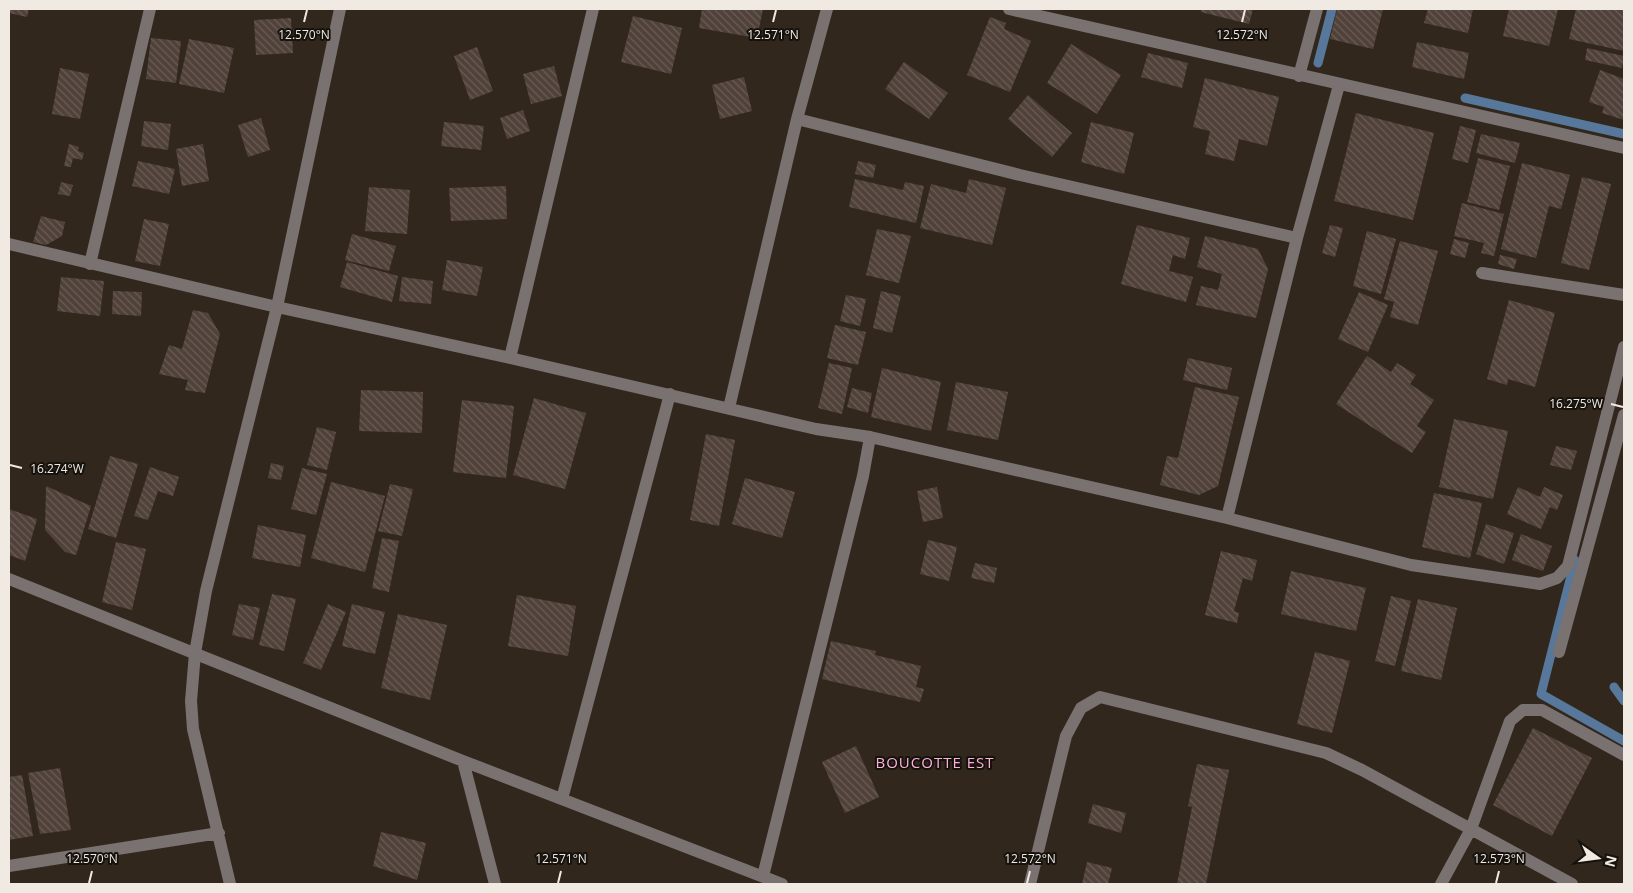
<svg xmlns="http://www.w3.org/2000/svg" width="1633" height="893" viewBox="0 0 1633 893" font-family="'Open Sans',sans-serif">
<defs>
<pattern id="building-back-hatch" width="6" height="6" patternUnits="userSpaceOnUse" patternTransform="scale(1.25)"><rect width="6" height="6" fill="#50423a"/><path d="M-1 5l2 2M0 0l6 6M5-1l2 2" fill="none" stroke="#6a5d56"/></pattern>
</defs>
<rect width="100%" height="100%" fill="#31271c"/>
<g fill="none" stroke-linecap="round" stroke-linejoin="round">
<path stroke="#57789a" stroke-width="9" d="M1318,63L1332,9
M1465,98L1624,134
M1575,560L1541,694L1624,741
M1614,687L1624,701"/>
</g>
<path fill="url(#building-back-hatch)" d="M9,9H29L27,17L9,13Z
M702,9H763L757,38L699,28Z
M1201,9H1253L1249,24L1201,12Z
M1337,9H1383L1373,49L1330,39Z
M1428,9H1473L1468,33L1424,23Z
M1509,9H1558L1549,46L1503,36Z
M1576,9H1624V51L1569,39Z
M633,16L682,28L671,74L621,62Z
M990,17L1006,23L1004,29L1031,41L1010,92L967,75Z
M291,18L293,53L256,55L254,20Z
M151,38L181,41L176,83L146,79Z
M189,39L234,48L224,93L179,84Z
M1417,42L1469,53L1464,79L1412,67Z
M1071,44L1121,75L1097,114L1047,83Z
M477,47L493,91L470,100L454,56Z
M1587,48L1624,56L1622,68L1585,60Z
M1148,53L1188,63L1182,88L1141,77Z
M904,62L948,93L929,119L885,89Z
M554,66L562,96L531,104L523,74Z
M60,68L89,74L80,119L52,114Z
M1600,70L1624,79V120L1602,113L1604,107L1589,102Z
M744,77L752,111L720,119L712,85Z
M1205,78L1279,97L1267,146L1239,139L1234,161L1205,154L1210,131L1193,127Z
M1028,95L1072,133L1052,157L1008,119Z
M523,110L530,131L507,139L500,118Z
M1356,113L1434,133L1413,220L1334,201Z
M261,118L270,150L248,157L238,125Z
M144,121L171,124L168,150L141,146Z
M444,122L484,126L481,150L441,146Z
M1091,122L1134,133L1124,174L1081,162Z
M1460,126L1476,130L1468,163L1452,159Z
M1481,134L1520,143L1515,163L1476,153Z
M69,144L79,147L78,151L84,153L82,160L73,158L71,167L64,166Z
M203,144L209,181L182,186L176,149Z
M1478,158L1510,166L1499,210L1467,202Z
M138,161L175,169L169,194L132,186Z
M858,161L876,165L873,178L855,174Z
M1522,163L1570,175L1561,209L1549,206L1536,258L1501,249Z
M1582,177L1611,184L1589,270L1561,263Z
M855,179L903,190L905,182L924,186L916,223L849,207Z
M969,179L1006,188L992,245L920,228L931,184L966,193Z
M61,182L73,185L70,196L58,194Z
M506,186L507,219L451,221L449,188Z
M369,187L410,190L407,234L365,231Z
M1462,203L1504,214L1494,256L1481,253L1484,243L1454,236Z
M41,216L65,222L62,236L46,245L33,242Z
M144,219L169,224L160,266L135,261Z
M1137,225L1190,238L1185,259L1173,255L1169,271L1193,277L1186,302L1121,284Z
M1330,225L1343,228L1335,257L1322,253Z
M877,229L911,236L899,283L866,275Z
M1367,231L1396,239L1381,294L1353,286Z
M352,234L396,246L389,271L345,260Z
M1205,236L1258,249L1268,269L1256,318L1196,305L1201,286L1218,290L1222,274L1197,267Z
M1454,239L1469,243L1465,258L1450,254Z
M1400,241L1438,251L1418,325L1390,317L1394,302L1384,299Z
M1500,255L1517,259L1514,269L1498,264Z
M447,260L483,267L477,296L442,290Z
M347,262L398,276L392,302L340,287Z
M61,277L104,281L100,316L57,311Z
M402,277L433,281L431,304L399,301Z
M113,291L142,292L141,316L112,314Z
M881,291L901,296L892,333L873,328Z
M1359,292L1388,305L1368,352L1338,339Z
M846,295L866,299L860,326L840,321Z
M1509,300L1555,313L1535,387L1508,379L1507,385L1487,379Z
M193,310L208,313L220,334L205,393L185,390L188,380L159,374L169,345L182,349Z
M835,325L866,332L858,365L827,358Z
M1367,356L1391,372L1397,363L1416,375L1410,384L1434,400L1417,426L1426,432L1412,453L1336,404Z
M1188,358L1232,368L1227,390L1183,380Z
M829,363L852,368L842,414L818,408Z
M882,368L941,382L931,431L871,417Z
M956,382L1008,392L998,440L947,430Z
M1195,387L1239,397L1218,486L1199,495L1160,485L1167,456L1178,458Z
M852,388L872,393L868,413L847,407Z
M361,390L423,392L422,433L359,431Z
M534,398L586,413L565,489L513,475Z
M462,400L514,406L506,478L453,472Z
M1454,419L1508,431L1493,499L1439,487Z
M317,427L336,432L327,470L307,465Z
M706,434L735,440L719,526L690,520Z
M1556,446L1577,451L1571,470L1550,465Z
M110,456L138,464L116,538L88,529Z
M271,463L284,466L281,480L268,478Z
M150,467L179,477L173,496L158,491L148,520L134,516Z
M302,468L327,474L316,515L291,509Z
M745,478L795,492L782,538L732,524Z
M331,482L385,496L365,572L311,558Z
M390,484L413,489L402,536L378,531Z
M46,486L91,506L76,555L65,552L45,530Z
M937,487L943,518L923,522L917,491Z
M1518,487L1540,497L1544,487L1563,495L1557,510L1550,507L1541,529L1507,514Z
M1434,493L1482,503L1470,558L1422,547Z
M9,509L37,519L25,561L9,555Z
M1486,524L1514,533L1504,564L1476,554Z
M258,525L306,535L300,567L252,558Z
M1521,534L1552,546L1543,571L1512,560Z
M382,538L399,541L389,592L372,588Z
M928,540L957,547L949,581L920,574Z
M116,542L146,549L132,610L102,602Z
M1221,551L1257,560L1252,581L1243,578L1234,611L1239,613L1237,623L1205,615Z
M975,563L997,568L994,583L971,578Z
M1291,571L1366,588L1356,631L1281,614Z
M272,594L296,599L284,651L259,645Z
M517,595L576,606L568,656L508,646Z
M1391,596L1411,601L1395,666L1375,661Z
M1418,599L1457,608L1441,680L1401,671Z
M239,604L260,608L253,640L232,635Z
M328,604L346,612L321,670L303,663Z
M352,604L385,612L375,654L342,646Z
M398,614L447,625L430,700L381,688Z
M831,641L876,651L875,655L921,666L916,687L924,689L920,702L822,679Z
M1315,652L1350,661L1332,733L1297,724Z
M1533,728L1592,758L1552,836L1493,805Z
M856,746L879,797L845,813L822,762Z
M1197,764L1229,770L1206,884H1177L1192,807L1188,806Z
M60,768L71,830L40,834L28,773Z
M22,775L33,836L9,840V777Z
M1093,804L1126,813L1121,833L1088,823Z
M381,832L426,843L417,880L373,866Z
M1087,862L1112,868L1108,884H1082Z"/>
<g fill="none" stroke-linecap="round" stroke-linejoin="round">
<path stroke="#7a7171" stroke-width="12" d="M1009,9L1624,148
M1299,76L1317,9
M797,119L1020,175L1297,238
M9,244L277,307L510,358L816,429L870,437L1227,518L1411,565L1540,584L1557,578L1568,566L1624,347
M90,264L150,9
M1482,273L1624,295
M510,358L593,9
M729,408L797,119L827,9
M1227,518L1297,238L1339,85
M9,579L463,761L782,884
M1559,652L1624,415
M463,761L495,884
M562,799L670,394
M9,866L219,833
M763,876L863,476L870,437
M230,884L193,729L191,701L195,653L206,591L277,307L340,9
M1030,884L1066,736L1081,708L1100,697L1326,753L1362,770L1572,884
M1441,884L1471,829L1510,721L1523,710H1542L1624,755"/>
</g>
<path fill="none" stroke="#f1eae3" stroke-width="2" d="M304,22L307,10M773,22L776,10M1242,22L1245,10M1611,404L1623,407M10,465L22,468M89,883L92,871M558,883L561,871M1027,883L1030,871M1496,883L1499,871"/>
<g text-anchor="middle" stroke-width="4" stroke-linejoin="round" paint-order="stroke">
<g font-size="15" letter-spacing="1" fill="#fdb2da" stroke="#15110c">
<text x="935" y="768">BOUCOTTE EST</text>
</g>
</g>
<g font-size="12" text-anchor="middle" fill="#f1eae3" stroke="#15110c" stroke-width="4" stroke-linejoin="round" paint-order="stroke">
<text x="304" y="39">12.570°N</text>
<text x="773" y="39">12.571°N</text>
<text x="1242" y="39">12.572°N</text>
<text x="1576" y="408">16.275°W</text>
<text x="57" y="473">16.274°W</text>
<text x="92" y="863">12.570°N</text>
<text x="561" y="863">12.571°N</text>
<text x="1030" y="863">12.572°N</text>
<text x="1499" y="863">12.573°N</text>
</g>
<rect width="1633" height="893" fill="none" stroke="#f1eae3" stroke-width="20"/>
<g transform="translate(1598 858) rotate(104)" stroke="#15110c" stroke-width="4" paint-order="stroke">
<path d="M0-4L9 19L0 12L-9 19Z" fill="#f1eae3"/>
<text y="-8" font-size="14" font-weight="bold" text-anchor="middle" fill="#f1eae3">N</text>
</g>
</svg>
